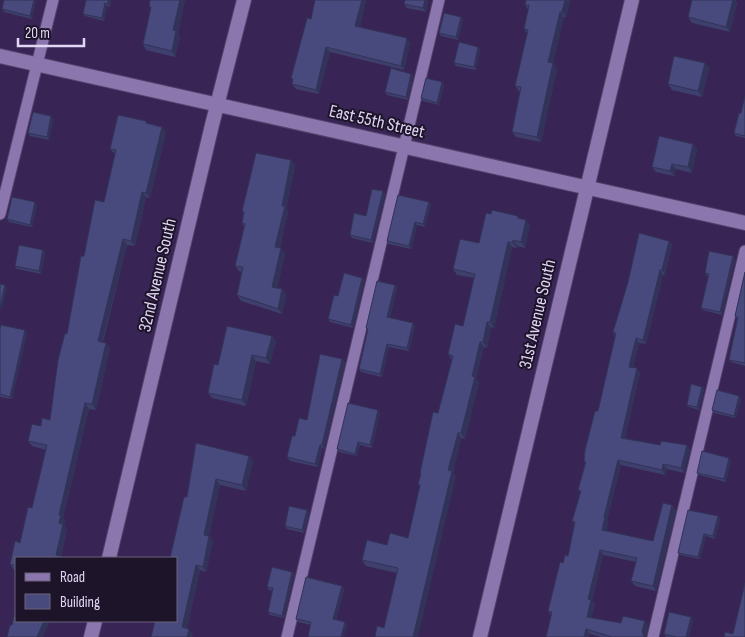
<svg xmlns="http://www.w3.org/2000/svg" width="745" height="637" viewBox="0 0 745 637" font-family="'Sofia Sans Condensed',sans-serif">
<rect width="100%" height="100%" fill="#392555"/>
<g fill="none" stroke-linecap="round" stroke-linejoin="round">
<defs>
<path id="service" d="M0,214L53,0
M287,637L439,0
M653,637L745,251"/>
<path id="minor" d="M0,56L745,223
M109,558L212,125L244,0
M91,637L95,621
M480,637L632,0"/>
</defs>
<use href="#service" stroke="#53406a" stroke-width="13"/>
<use href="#minor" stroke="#53406a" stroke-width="16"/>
<use href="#service" stroke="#8b76ad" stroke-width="11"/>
<use href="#minor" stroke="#8b76ad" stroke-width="14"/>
</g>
<path fill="#3e3f6c" d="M36,0L32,19L4,12L2,9Z
M111,0L110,7L107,6L104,21L85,16L83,14Z
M150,0H185L178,33L180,37L175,57L146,50L143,44L151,9L149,6Z
M315,0H366L360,27L410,43L404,70L330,52L319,94L296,89L292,84L293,81L291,78L311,19Z
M428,0L426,12L407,8L404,4Z
M570,0L566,17H564L553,63L557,69L541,142L516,137L512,132L520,92L519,91L515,86L527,33L524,29L528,9L525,5Z
M692,0H735L737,3L730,32L692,23L688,17Z
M463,20L458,40L441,36L439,33Z
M478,47L480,50L476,70L456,66L454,63Z
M705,63L709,68L702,97L672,90L668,84Z
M411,74L413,76L408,100L387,95L385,92Z
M442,82L444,85L439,105L423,101L421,98Z
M745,96V138L736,136L734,133L741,113Z
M53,119L49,140L30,136L28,133Z
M148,124L166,132L150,198L146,197L135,246L127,245L103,342L110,348L96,410L89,409L63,518L65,521L64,525L67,529L61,556L63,557L64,558H16V570H14L10,564L20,543L32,508L46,450L32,446L28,441L41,426L50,420L67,334L84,256L104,202L115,154L110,149Z
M693,144L697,149L692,173L676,169L674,176L656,172L652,167Z
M291,160L295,166L286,209L288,212L280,248L285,254L277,288L282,289L286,295L282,314L241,301L237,295L242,272L239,271L235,266L244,227L242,223L244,213L242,211Z
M385,194L373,243L352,238L350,235Z
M429,202L431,205L425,227L417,225L411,249L388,244L387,241Z
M37,205L32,227L9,222L7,219Z
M491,214L520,218L530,225L525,248L517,246V248L512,247L494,328L491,327L487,348L484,347L476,378L479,382L465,439L461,438L453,473L456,477L384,628L397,573L366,566L362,560L387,545L408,538L420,487L418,484L421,475L420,473L438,413L452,360L448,354L463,326L474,278L457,275L453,269L479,243Z
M669,241L672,245L665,275H663L646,344L639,343L633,368H637L640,373L625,438L660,445H687L690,450L684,473L667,469L665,475L621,465L607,520L608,522L606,531L653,541L676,510L656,591L635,586L631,581L636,562L603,555L592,601L595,604L591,618L621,623L648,625L646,636V637H601L590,634L552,616L548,611L563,563L568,556L574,524L572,521L580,492L578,490L585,463L584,461L598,411L615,336L613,332Z
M43,250L45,253L41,274L17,269L15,266Z
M733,256L735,259L722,315L703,310L701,308L708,276H707L705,273Z
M745,272V366L731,362L729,360L737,319L735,316Z
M362,278L364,281L353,328L330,322L328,319L338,296Z
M395,285L397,288L390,318L415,326L409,351L389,347L382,377L361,372L359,369L368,331L366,328Z
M0,328L27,333L12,399L0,397Z
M272,336L276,341L270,364L256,361L246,406L212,398L208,393L218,365Z
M342,359L345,363L324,449L322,448L318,467L290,461L287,457L307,420Z
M704,389L699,410L689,407L687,405Z
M739,396L741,399L736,418L714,413L712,410Z
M380,413L372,448L360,445L357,456L339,452L337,449Z
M249,456L253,461L246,491L220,485L209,536L213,541L206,572L200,570L187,628L193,634L151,637L187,497Z
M731,461L726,482L699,475L697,473Z
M307,510L309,513L304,533L287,529L285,526Z
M718,516L720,519L715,539L706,536L700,559L680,555L678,553Z
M292,572L294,574L284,618L270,615L268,612L273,591L269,590L267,587Z
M342,586L344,589L336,620L345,622L347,625H311L298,622L296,619Z
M693,620L689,637H666L664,634Z"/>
<path fill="#323358" d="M34,0H36L32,19L30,16Z
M108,0H111L110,7L108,4Z
M180,0H185L178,33L180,37L175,57L172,51L173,30Z
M362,0H366L359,31L355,26Z
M425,0H428L426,12L423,8Z
M565,0H570L566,17L562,12Z
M733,0H735L737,3L730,32L726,27Z
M105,3L107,6L104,21L102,18Z
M560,12L564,17L552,68L548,62Z
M461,17L463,20L458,40L456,37Z
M407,38L410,43L404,70L401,66Z
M326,47L330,52L319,94L316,90Z
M478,47L480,50L476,70L474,67Z
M553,63L557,69L541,142L537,137Z
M705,63L709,68L702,97L698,91Z
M411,74L413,76L408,100L406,97Z
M442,82L444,85L439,105L437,103Z
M51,116L53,119L49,140L47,137Z
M162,127L166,132L150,198L146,193Z
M693,144L697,149L692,173L688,167Z
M291,160L295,166L286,209L288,212L279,252L275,247L282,206Z
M672,164L676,169L674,176L670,171Z
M383,191L385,194L373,243L371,240Z
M142,192L146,197L135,246L131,241Z
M35,202L37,205L32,227L30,225Z
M429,202L431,205L425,227L423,224Z
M526,220L530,225L525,248L521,242Z
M415,222L417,225L411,249L409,246Z
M123,239L127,245L101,346L98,341Z
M513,240L517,246V248L513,243Z
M669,241L672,245L665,275L662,270Z
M508,242L512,247L494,328L490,322Z
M281,248L285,254L276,292L272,287Z
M43,250L45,253L41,274L39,271Z
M733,256L735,259L722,315L720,312Z
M660,270L663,275L646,344L643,340Z
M362,278L364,281L353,328L351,325Z
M5,285L7,288L2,310L0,307Z
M395,285L397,288L389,320L387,317Z
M282,289L286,295L282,314L278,309Z
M487,322L491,327L487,348L483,342Z
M413,323L415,326L409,351L407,348Z
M25,330L27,333L12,399L10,397Z
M272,336L276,341L270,364L266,358Z
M636,338L639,343L632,371L629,367Z
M480,342L484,347L476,378L479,382L465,439L461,433L472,376Z
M106,343L110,348L96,410L92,404Z
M387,344L389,347L382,377L380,374Z
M252,355L256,361L246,406L242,400Z
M342,359L345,363L324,449L322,445Z
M637,368L640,373L624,442L621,438Z
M702,387L704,389L699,410L697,407Z
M739,396L741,399L736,418L734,416Z
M85,403L89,409L63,518L65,521L64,525L67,529L60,558L56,555L59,515Z
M378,410L380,413L372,448L370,445Z
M458,433L461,438L453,473L456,477L418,637H413L448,470Z
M358,442L360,445L357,456L355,454Z
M320,445L322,448L318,467L315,464Z
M687,445L690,450L684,473L681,468Z
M249,456L253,461L246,491L242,485Z
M729,458L731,461L726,482L724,479Z
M618,460L621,465L607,520L608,522L606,534L602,530L604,517Z
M663,464L667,469L665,475L662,470Z
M216,479L220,485L208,540L204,535Z
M672,505L676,510L656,591L653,586Z
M307,510L309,513L304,533L302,530Z
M718,516L720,519L715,539L713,536Z
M704,534L706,536L700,559L698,557Z
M209,536L213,541L206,572L203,567Z
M600,550L603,555L592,601L595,604L590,622L587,617L588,599Z
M196,565L200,570L186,633L182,627Z
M292,572L294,574L284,618L282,616Z
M342,586L344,589L335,622L333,619Z
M691,617L693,620L689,637H686Z
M44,621H50L43,637H37Z
M645,621L648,625L646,636V637H644L642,631Z
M345,622L347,625L344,637H341Z
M189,629L193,634L192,637H187Z
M586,629L590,634L589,637H584Z"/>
<path fill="#48497d" stroke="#323358" d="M4,0H34L30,16L2,9Z
M86,0H108V4L105,3L102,18L83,14Z
M150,0H180L173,30L176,31L172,51L143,44L151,7L149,6Z
M315,0H362L355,26L407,38L401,66L326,47L316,90L292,84L293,79L291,78L305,26L307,18L311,19Z
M405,0H425L423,8L404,4Z
M526,0H565L562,12H560L548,62L553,63L537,137L512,132L521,87L515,86L528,30L524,29L529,5H525Z
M692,0H733L726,27L688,17Z
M444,13L461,17L456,37L439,33Z
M459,42L478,47L474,67L454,63Z
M674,56L705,63L698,91L668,84Z
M391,68L411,74L406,97L385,92Z
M426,78L442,82L437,103L421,98Z
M745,96V136L734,133L739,113H741Z
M33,112L51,116L47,137L28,133Z
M118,115L146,121V123L162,127L146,193L142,192L131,241L123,239L98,341L106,343L92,404L85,403L59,515H61L59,523L63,524L56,555L63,557V558H16V566L10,564L15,541L20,543L28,507L32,508L47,445L28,441L32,424L41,426L42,418L50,420L58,360L65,333L67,334L81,256H84L95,200L104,202L116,150L110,149Z
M659,136L693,144L688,167L672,164L670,171L652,167Z
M256,153L291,160L282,206H285L275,247L281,248L272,287L282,289L278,309L237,295L243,267L235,266L245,224L242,223L244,212L242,211Z
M372,189L383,191L371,240L350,235L354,213L366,216Z
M398,195L429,202L423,224L415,222L409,246L387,241Z
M12,197L35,202L30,225L7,219Z
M492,210L518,216V218L526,220L521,242L513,240V243L508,242L490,322H487L483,342H480L472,376L475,377L461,433H458L448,470L452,471L413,637H375L377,626L384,628L398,568L362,560L367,540L387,545L390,533L408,538L420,485L418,484L421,474L420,473L433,412L438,413L453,356L448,354L455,324L463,326L475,274L453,269L460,239L479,243L486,213L491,214Z
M639,233L669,241L662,270H660L643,340L636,338L629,367L637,368L621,438L660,445L661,441L687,445L681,468L663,464L662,470L618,460L604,517H605L602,530L653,541L663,503L672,505L653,586L631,581L637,558L600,550L588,599L591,600L587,617L621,623L623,616L645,621L642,631L644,637H612L586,629L584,637H546L552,612L548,611L560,562L563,563L565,555L568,556L575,522L572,521L581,491L578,490L586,462L584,461L585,450L595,411H598L616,333L613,332L628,282Z
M19,245L43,250L39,271L15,266Z
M709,251L733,256L720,312L701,308L709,274L705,273Z
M745,272V363L729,360L738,317L735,316Z
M344,273L362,278L351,325L328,319L334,295L338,296Z
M377,281L395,285L387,317L413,323L407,348L387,344L380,374L359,369L368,329L366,328Z
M0,284L5,285L0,307Z
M1,325L25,330L10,397L0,394V328Z
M227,326L272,336L266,358L252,355L242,400L208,393L214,364L218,365Z
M320,354L342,359L322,445H320L315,464L287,457L292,436H295L299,418L307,420Z
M691,384L702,387L697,407L687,405Z
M717,390L739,396L734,416L712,410Z
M348,403L378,410L370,445L358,442L355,454L337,449Z
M196,443L249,456L242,485L216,479L204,535L209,536L203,567L196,565L182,627L189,629L187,637H151L155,621H176V558H170L184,497H187Z
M702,451L729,458L724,479L697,473Z
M289,506L307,510L302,530L285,526Z
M688,510L718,516L713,536L704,534L698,557L678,553Z
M272,567L292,572L282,616L268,612L273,588L267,587Z
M306,577L342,586L333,619L345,622L341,637H308L311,622L296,619Z
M745,583V637H724L725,632L733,634Z
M16,608V621H44L37,637H7L10,625H12Z
M669,612L691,617L686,637H676L664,634Z"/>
<g text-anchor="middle" stroke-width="4" stroke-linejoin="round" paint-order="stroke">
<g font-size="18" fill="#e1d7f5" stroke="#1d142a">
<text transform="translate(377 121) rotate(13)" y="6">East 55th Street</text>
<text transform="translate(157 275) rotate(-77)" y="6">32nd Avenue South</text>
<text transform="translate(537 314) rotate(-77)" y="6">31st Avenue South</text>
</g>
</g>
<rect x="15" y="557" width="162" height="65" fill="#1d142a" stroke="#6b627b"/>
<rect x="25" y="573" width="25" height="8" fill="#8b76ad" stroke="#6b627b"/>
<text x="60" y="582" font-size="15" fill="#e1d7f5">Road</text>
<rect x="25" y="594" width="25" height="15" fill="#48497d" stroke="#6b627b"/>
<text x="60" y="607" font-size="15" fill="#e1d7f5">Building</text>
<path d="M18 38v8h66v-8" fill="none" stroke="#e1d7f5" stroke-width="2.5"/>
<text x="25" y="38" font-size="15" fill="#e1d7f5" stroke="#1d142a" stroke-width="4" paint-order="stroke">20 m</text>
</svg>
